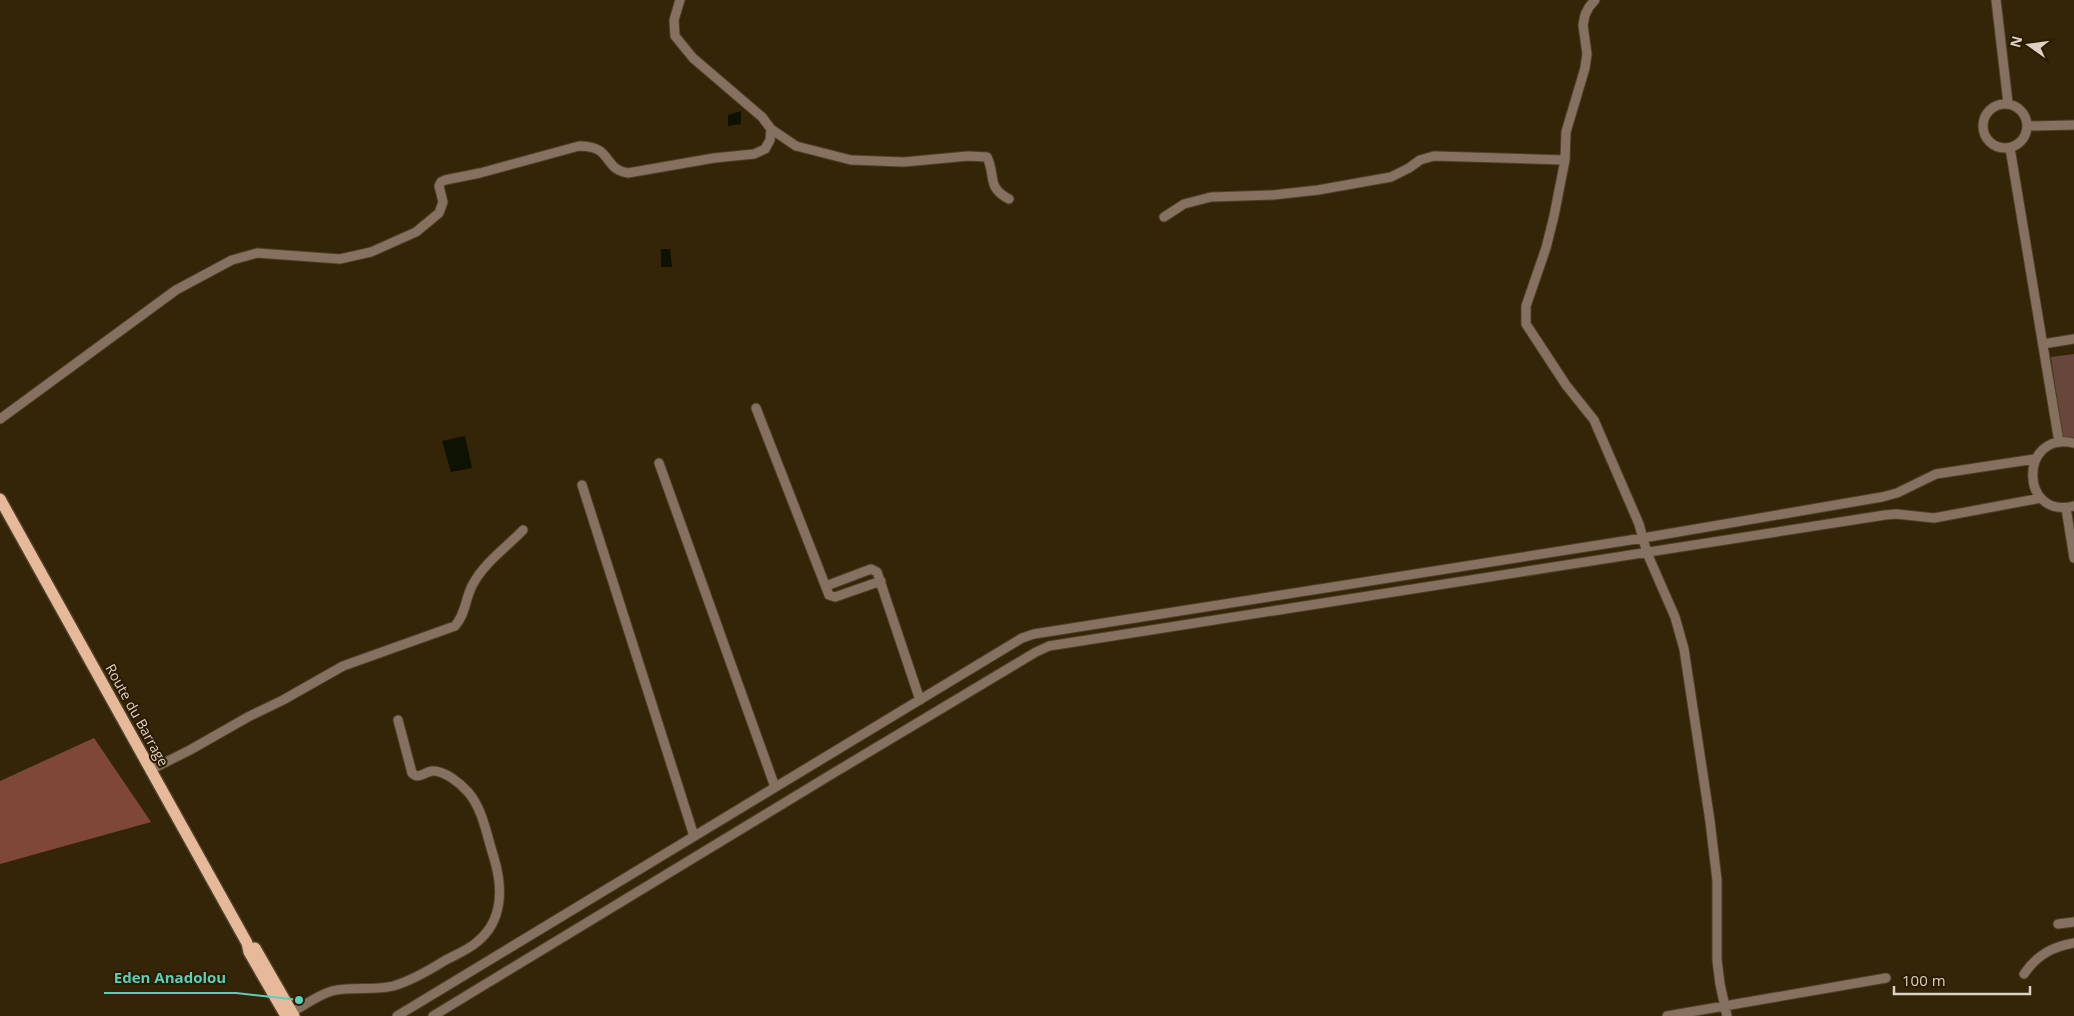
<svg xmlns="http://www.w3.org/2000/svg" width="2074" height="1016" viewBox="0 0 2074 1016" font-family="'Open Sans',sans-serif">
<rect width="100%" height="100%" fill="#352508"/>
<path fill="#67463c" d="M2074,354V443L2063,440L2051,357Z"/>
<path fill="#7e4738" d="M94,738L151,822L0,864V781Z"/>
<path fill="#0e1200" d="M741,111V124L728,126V115Z
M661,249H670L672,267H661Z
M465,436L472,468L451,472L442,441Z"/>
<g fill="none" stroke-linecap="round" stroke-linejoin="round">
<defs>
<path id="minor" d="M1595,0L1589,7L1585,15L1583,25L1587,54L1585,68L1566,132L1565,160L1554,216L1546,248L1526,306V324L1566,385L1594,420L1639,524L1647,553L1675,617L1684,649L1710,821L1717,880V960L1720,984L1727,1016
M1996,0L2008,103
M1983 126a22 22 0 1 1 44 0a22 22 0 1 1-44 0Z
M2028,126L2074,125
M771,129L796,146L851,160L904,162L968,156L987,157C996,175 986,187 1009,199
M2010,148L2059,442
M1164,217L1184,204L1211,197L1273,195L1318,190L1391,177L1409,168L1420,160L1434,156L1565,160
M2043,344L2074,339
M756,408L829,595L835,597L881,581
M0,419L176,290L232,260L257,253L340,259L371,252L416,232L439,213L443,202L439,186L441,182L445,180L480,173L579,146C614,146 602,169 628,173L714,158L754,154L765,149L770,140L771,129L762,117L693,58L675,36L674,20L680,0
M2074,443C2019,430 2019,520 2074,506
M659,463L775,787
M582,485L694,836
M2066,508L2074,558
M826,586L871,569L877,572L920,700
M150,770L190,750L248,717L283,700L343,666L455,626C466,614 465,598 473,584C484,563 507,547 523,530
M2058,924L2074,922
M2024,974C2037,955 2052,947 2074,943
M292,1012C305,1005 318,995 332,991C352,986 373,991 393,986C411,981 428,971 444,961C455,955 468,950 477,942C503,921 503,888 494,858C487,837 483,809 468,792C460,783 444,770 432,771C424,772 419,780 412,773L398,720
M397,1016L1022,638L1034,634L1643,538L1882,497L1897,493L1936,474L2035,459
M433,1016L832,774L1036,652L1049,646L1885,515L1896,514L1934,518L2041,498
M1667,1016L1886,978"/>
<path id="major" d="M0,499L247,943L249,952L286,1016
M255,948L294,1016"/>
</defs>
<use href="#minor" stroke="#504126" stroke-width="11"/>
<use href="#major" stroke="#504126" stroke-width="14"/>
<use href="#minor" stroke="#867161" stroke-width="9"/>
<use href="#major" stroke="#e6b99a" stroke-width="11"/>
</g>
<g text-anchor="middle" stroke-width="4" stroke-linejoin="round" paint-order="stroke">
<g font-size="14" fill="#dcd1c2" stroke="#2b1b00">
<text transform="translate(137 715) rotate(61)" y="5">Route du Barrage</text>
</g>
</g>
<path fill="none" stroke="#5cceba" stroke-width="2" d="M299 1000L236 993H104"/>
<circle fill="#5cceba" stroke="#2b1b00" stroke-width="2" cx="299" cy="1000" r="5"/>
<g font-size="15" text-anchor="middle" font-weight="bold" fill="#5cceba" stroke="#2b1b00" stroke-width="4" stroke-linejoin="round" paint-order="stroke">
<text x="170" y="983">Eden Anadolou</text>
</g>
<g transform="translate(2029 45) rotate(284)" stroke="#2b1b00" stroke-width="4" paint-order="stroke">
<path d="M0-4L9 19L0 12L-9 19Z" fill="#dcd1c2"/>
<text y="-8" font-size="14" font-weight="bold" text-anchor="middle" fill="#dcd1c2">N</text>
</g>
<path d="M1894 986v8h136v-8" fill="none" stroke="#dcd1c2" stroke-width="2.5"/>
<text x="1902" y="986" font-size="15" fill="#dcd1c2" stroke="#2b1b00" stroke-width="4" paint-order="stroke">100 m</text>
</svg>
